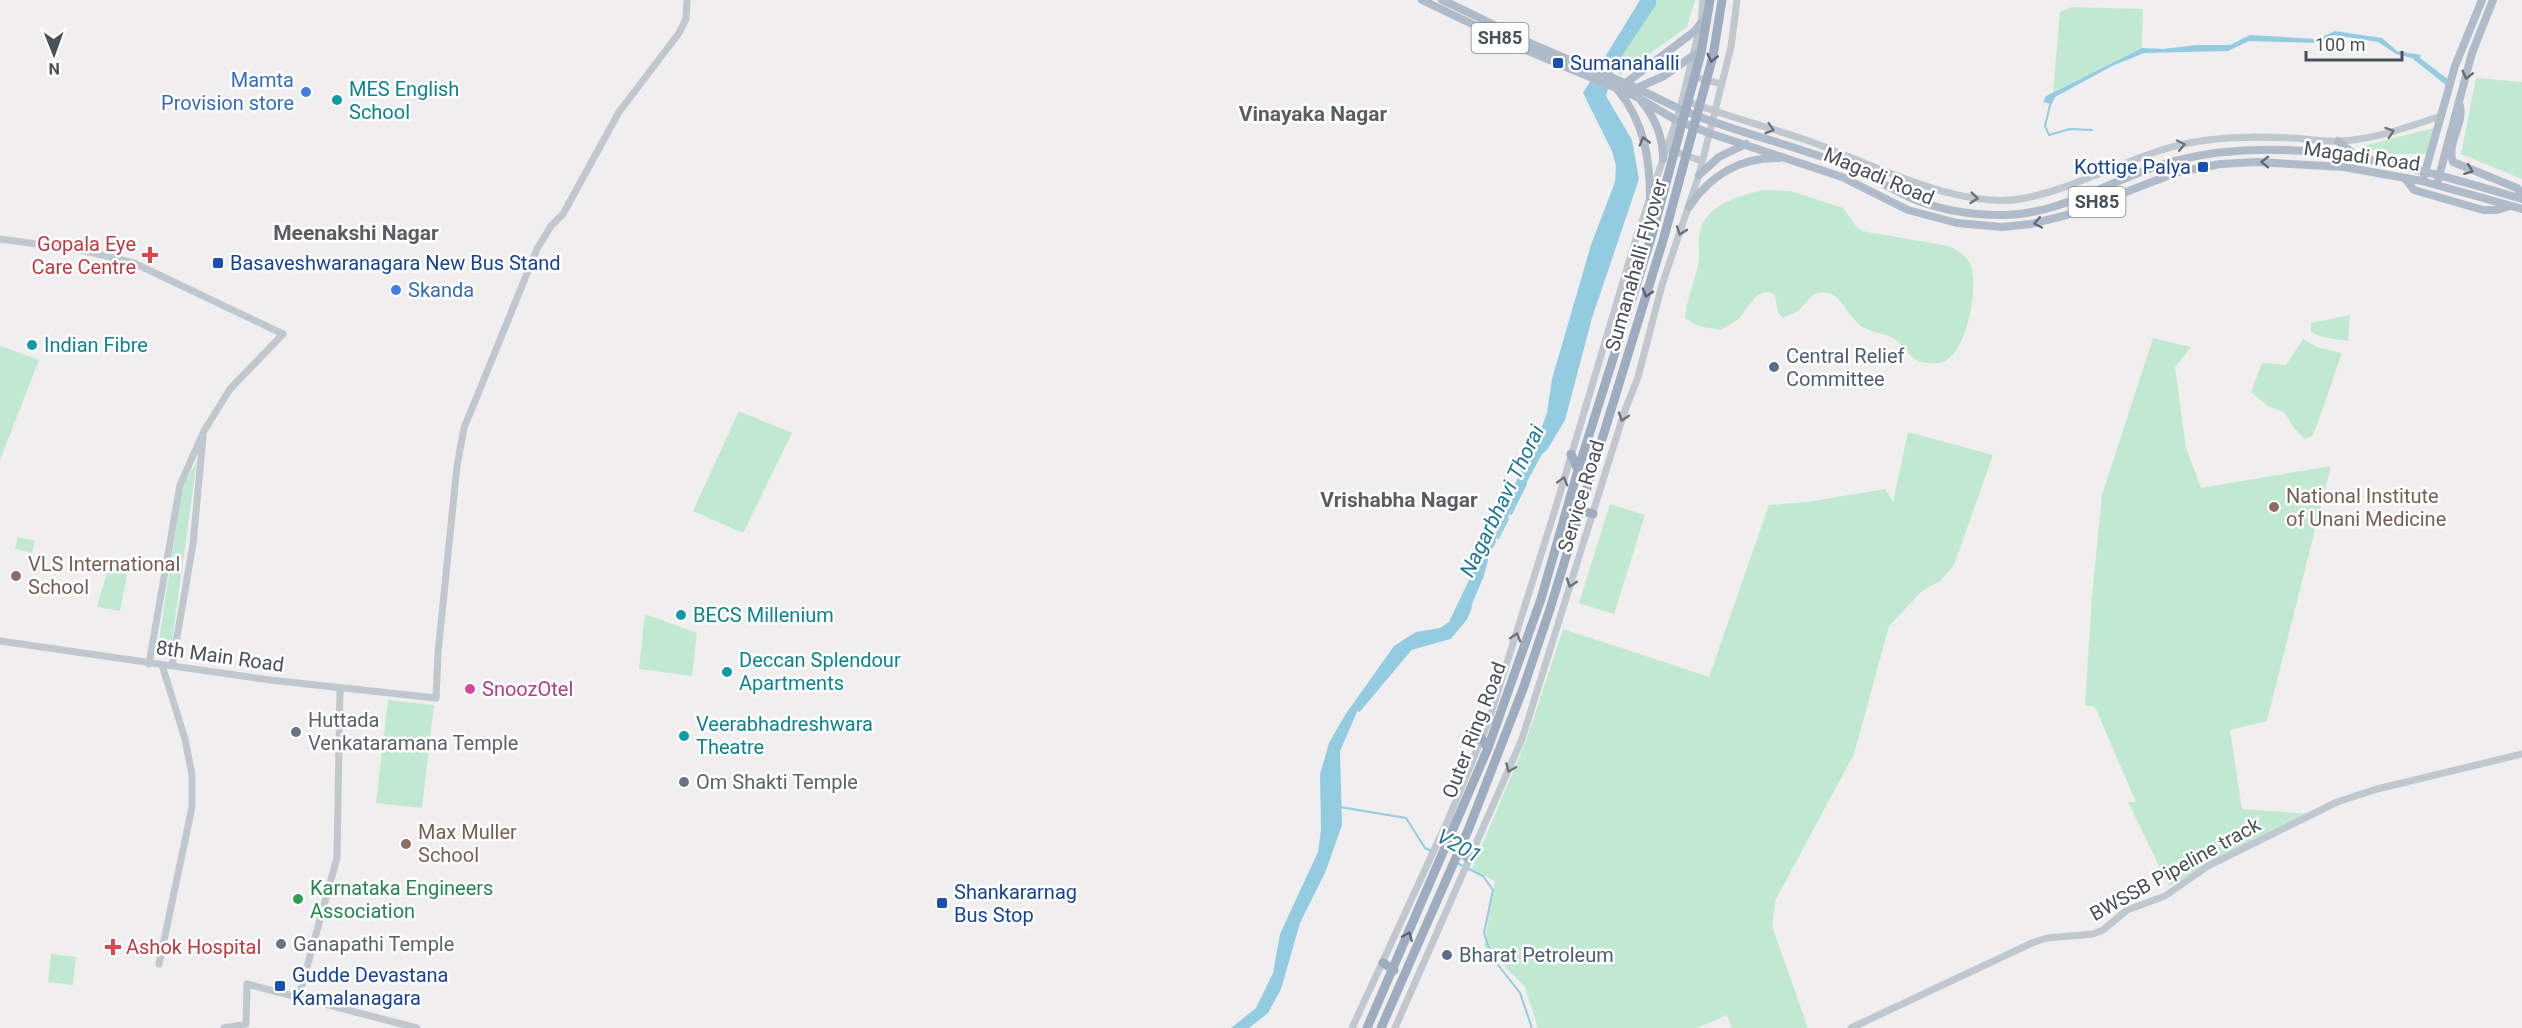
<svg xmlns="http://www.w3.org/2000/svg" width="2522" height="1028" viewBox="0 0 2522 1028" font-family="Roboto,sans-serif">
<rect width="100%" height="100%" fill="#f0eeee"/>
<path fill="#c1e9d2" d="M1656,0H1695L1687,27L1620,75L1614,68L1656,5Z
M2072,7L2143,9L2142,48L2053,92L2060,12Z
M2476,78L2522,82V179L2461,154Z
M2434,128L2427,154H2391L2359,147Z
M1763,190L1791,191L1843,208L1856,226L1862,231L1949,246C1957,250 1965,255 1970,263C1980,284 1967,361 1938,363C1907,365 1913,351 1893,338C1884,333 1872,333 1863,327C1845,316 1841,285 1814,294L1798,311L1783,318L1778,313L1775,295C1759,284 1750,306 1741,316C1736,322 1728,326 1720,330L1698,326L1685,318C1687,296 1696,280 1699,260C1700,251 1697,240 1700,232C1706,204 1740,196 1763,190Z
M2350,315L2348,341L2322,337L2311,332V323Z
M2153,338L2191,347L2175,367L2186,448L2201,488L2331,466L2267,721L2230,730L2242,809L2311,814L2169,886L2128,802H2136L2095,707L2085,705L2092,596L2102,495Z
M2303,339L2317,347L2342,353L2317,425L2312,436L2305,439L2294,428L2284,412L2268,406L2251,392L2262,363L2286,365Z
M0,346L39,360L0,460Z
M739,411L792,433L743,533L693,511Z
M1908,432L1993,455L1954,565L1940,581L1922,591L1889,626L1854,754L1776,899L1772,926L1808,1028H1732L1727,1015L1697,1028H1538L1525,987L1484,946L1495,881L1472,869L1526,741L1563,629L1709,677L1769,505L1807,502L1885,489L1893,502Z
M197,461L171,648L158,646L183,485Z
M1610,504L1645,515L1614,614L1579,603Z
M18,537L35,541L32,553L15,549Z
M107,572L127,574L120,611L97,607Z
M645,614L697,633L692,676L639,669Z
M388,700L434,705L422,808L376,803Z
M51,954L76,957L73,985L48,982Z"/>
<path fill="#93cce1" d="M1640,0H1656V5L1614,68L1606,96L1632,140L1639,179L1592,318L1565,420L1547,450L1542,454L1489,552L1482,580L1466,619L1450,638L1411,649L1357,712L1340,751L1342,825L1325,873L1300,923L1281,989L1268,1013L1249,1028H1231L1256,1008L1273,973L1280,934L1318,852L1321,830L1320,774L1329,743L1345,715L1394,646L1416,632L1440,628L1449,622L1541,429L1547,413L1552,379L1591,245L1615,182L1616,166L1612,151L1583,93Z
M2335,31L2382,38L2397,51L2421,55L2420,58L2449,80L2447,86L2412,58L2396,54L2378,42L2334,35L2317,43L2249,41L2228,51L2144,53L2112,66L2055,97L2052,104L2043,102L2046,96L2142,48L2163,49L2197,45H2230L2250,35L2317,39Z"/>
<g fill="none" stroke-linecap="round" stroke-linejoin="round">
<path stroke="#93cce1" stroke-width="2" d="M2051,101L2045,126L2049,135L2070,129L2092,130
M1511,514L1526,484
M1498,538L1508,519
M1482,579L1489,552L1495,542
M1359,711L1411,649L1450,638L1466,619L1471,607
M1340,807L1406,818L1425,848L1433,852
M1457,863L1483,876L1493,890L1484,933L1492,957L1520,993L1532,1028"/>
<path stroke="#c0c7ce" stroke-width="7" d="M1692,76L1721,84
M1684,100C1725,116 1768,127 1809,141C1870,163 1961,212 2026,198C2089,185 2143,147 2208,140C2235,136 2266,137 2294,138C2309,139 2324,142 2339,141C2374,140 2407,127 2441,116
M1670,150L1702,161
M0,239L81,250L134,263L283,334L230,389L204,431L180,485L149,664
M0,641L270,680L436,698L438,653L457,466L464,428L537,249L551,226L563,214L619,112L679,33L686,19L687,0
M172,666L193,544L203,437
M159,964L192,807V775L185,739L162,665
M299,996L337,858L340,689
M224,1028L246,1024L247,984L417,1028
M1352,1028L1448,820L1488,723L1554,513L1634,245L1680,109L1701,23L1703,0
M1395,1028L1522,739L1624,413L1638,377L1662,285L1699,175L1731,47L1737,0
M1851,1028L2032,943L2047,938L2093,934L2103,930L2127,910L2165,896L2208,866L2337,802L2377,789L2522,754"/>
<path stroke="#b0bbc9" stroke-width="8" d="M1422,0L1526,50L1635,96L1676,120L1709,133L1842,177L1908,210L1957,223L2002,227L2031,224L2067,215L2175,173L2220,164L2257,162L2344,167L2422,181L2522,209
M1442,0C1469,12 1494,25 1519,38C1554,54 1590,68 1625,83C1644,91 1662,101 1682,110C1734,132 1791,144 1844,165C1869,174 1892,190 1916,200C1942,210 1972,215 2000,215C2062,216 2116,176 2174,161C2290,131 2411,166 2522,199
M1626,83L1695,31L1701,23
M1637,88L1664,76L1694,55
M1618,90C1644,122 1650,158 1650,199
M1642,102C1656,119 1663,137 1663,159
M2460,106C2464,125 2446,144 2453,162L2517,188L2522,195
M2338,141L2356,156
M1699,175L1719,157L1746,144
M2424,176L2455,66L2482,0
M2406,180L2414,190L2483,210H2497L2510,206
M2438,180L2472,53L2493,0
M1689,207C1710,175 1741,157 1779,158"/>
<path stroke="#9eacc0" stroke-width="9" d="M1571,454L1578,470
M1580,510L1593,514
M1481,738L1488,748
M1459,852L1470,859
M1383,963L1394,970
M1367,1028L1488,748L1541,599L1578,470L1652,235L1701,53L1710,0
M1381,1028L1469,828L1523,689L1550,609L1664,237L1713,56L1722,0"/>
</g>
<defs><path id="oneway-chevron" d="M-2-3.5L2.5 0L-2 3.5" fill="none" stroke-width="1.6" stroke-linecap="round" stroke-linejoin="round" transform="scale(1.5)"/></defs>
<g stroke="#59626d">
<use href="#oneway-chevron" transform="translate(1712 58) rotate(104)"/>
<use href="#oneway-chevron" transform="translate(1647 293) rotate(107)"/>
<use href="#oneway-chevron" transform="translate(1408 936) rotate(-67)"/>
</g>
<g stroke="#626b74">
<use href="#oneway-chevron" transform="translate(2467 75) rotate(104)"/>
<use href="#oneway-chevron" transform="translate(1644 141) rotate(-106)"/>
<use href="#oneway-chevron" transform="translate(2265 162) rotate(-179)"/>
<use href="#oneway-chevron" transform="translate(2469 170) rotate(21)"/>
<use href="#oneway-chevron" transform="translate(2038 223) rotate(168)"/>
</g>
<g stroke="#6c747b">
<use href="#oneway-chevron" transform="translate(1770 129) rotate(17)"/>
<use href="#oneway-chevron" transform="translate(2390 132) rotate(-18)"/>
<use href="#oneway-chevron" transform="translate(2181 145) rotate(-12)"/>
<use href="#oneway-chevron" transform="translate(1974 198) rotate(6)"/>
<use href="#oneway-chevron" transform="translate(1681 231) rotate(109)"/>
<use href="#oneway-chevron" transform="translate(1623 417) rotate(108)"/>
<use href="#oneway-chevron" transform="translate(1563 481) rotate(-74)"/>
<use href="#oneway-chevron" transform="translate(1571 583) rotate(108)"/>
<use href="#oneway-chevron" transform="translate(1516 637) rotate(-73)"/>
<use href="#oneway-chevron" transform="translate(1510 768) rotate(113)"/>
</g>
<g fill="#1a4fb4" stroke="#fff" stroke-width="2">
<rect x="1552" y="57" width="12" height="12" rx="3"/>
<rect x="2197" y="161" width="12" height="12" rx="3"/>
<rect x="212" y="257" width="12" height="12" rx="3"/>
<rect x="936" y="897" width="12" height="12" rx="3"/>
<rect x="274" y="980" width="12" height="12" rx="3"/>
</g>
<g fill="#3f7fe0" stroke="#fff" stroke-width="2">
<circle cx="306" cy="92" r="6"/>
<circle cx="396" cy="290" r="6"/>
</g>
<g fill="#0f9aa8" stroke="#fff" stroke-width="2">
<circle cx="337" cy="100" r="6"/>
<circle cx="32" cy="345" r="6"/>
<circle cx="681" cy="615" r="6"/>
<circle cx="727" cy="672" r="6"/>
<circle cx="684" cy="736" r="6"/>
</g>
<g fill="#e0444e" stroke="#fff" stroke-width="2">
<path d="M147 246h6v6h6v6h-6v6h-6v-6h-6v-6h6z"/>
<path d="M110 938h6v6h6v6h-6v6h-6v-6h-6v-6h6z"/>
</g>
<g fill="#5c6f8a" stroke="#fff" stroke-width="2">
<circle cx="1774" cy="367" r="6"/>
<circle cx="1447" cy="955" r="6"/>
</g>
<g fill="#8d6e63" stroke="#fff" stroke-width="2">
<circle cx="2274" cy="507" r="6"/>
<circle cx="16" cy="576" r="6"/>
<circle cx="406" cy="844" r="6"/>
</g>
<circle fill="#d1479c" stroke="#fff" stroke-width="2" cx="470" cy="689" r="6"/>
<g fill="#6b7280" stroke="#fff" stroke-width="2">
<circle cx="296" cy="732" r="6"/>
<circle cx="684" cy="782" r="6"/>
<circle cx="281" cy="944" r="6"/>
</g>
<circle fill="#2e9e5b" stroke="#fff" stroke-width="2" cx="298" cy="899" r="6"/>
<g text-anchor="middle" stroke-width="5" stroke-linejoin="round" paint-order="stroke">
<g fill="#fff" stroke="#7f848a" stroke-width="1.5">
<rect x="1471.5" y="23" width="57" height="30" rx="4.5"/>
<rect x="2068.5" y="187" width="57" height="30" rx="4.5"/>
</g>
<g font-size="18" font-weight="bold" fill="#485058">
<text x="1500" y="44">SH85</text>
<text x="2097" y="208">SH85</text>
</g>
<g font-size="20" fill="#164399" stroke="#fff" text-anchor="start">
<text x="1570" y="70">Sumanahalli</text>
<text x="2191" y="174" text-anchor="end">Kottige Palya</text>
<text x="230" y="270">Basaveshwaranagara New Bus Stand</text>
<text x="954" y="899">Shankararnag<tspan x="954" dy="23">Bus Stop</tspan></text>
<text x="292" y="982">Gudde Devastana<tspan x="292" dy="23">Kamalanagara</tspan></text>
</g>
<g font-size="20" fill="#366cbe" stroke="#fff" text-anchor="end">
<text x="294" y="87">Mamta<tspan x="294" dy="23">Provision store</tspan></text>
<text x="408" y="297" text-anchor="start">Skanda</text>
</g>
<g font-size="20" fill="#0d838f" stroke="#fff" text-anchor="start">
<text x="349" y="96">MES English<tspan x="349" dy="23">School</tspan></text>
<text x="44" y="352">Indian Fibre</text>
<text x="693" y="622">BECS Millenium</text>
<text x="739" y="667">Deccan Splendour<tspan x="739" dy="23">Apartments</tspan></text>
<text x="696" y="731">Veerabhadreshwara<tspan x="696" dy="23">Theatre</tspan></text>
</g>
<g font-size="20" fill="#485058" stroke="#fff">
<text transform="translate(2362 156) rotate(8)" y="7">Magadi Road</text>
<text transform="translate(1879 176) rotate(23)" y="7">Magadi Road</text>
<text transform="translate(1636 265) rotate(-74)" y="7">Sumanahalli Flyover</text>
<text transform="translate(1581 496) rotate(-73)" y="7">Service Road</text>
<text transform="translate(220 656) rotate(8)" y="7">8th Main Road</text>
<text transform="translate(1474 730) rotate(-69)" y="7">Outer Ring Road</text>
<text transform="translate(2175 869) rotate(-29)" y="7">BWSSB Pipeline track</text>
</g>
<g font-size="20" fill="#be3a42" stroke="#fff" text-anchor="end">
<text x="136" y="251">Gopala Eye<tspan x="136" dy="23">Care Centre</tspan></text>
<text x="126" y="954" text-anchor="start">Ashok Hospital</text>
</g>
<g font-size="20" fill="#4e5e75" stroke="#fff" text-anchor="start">
<text x="1786" y="363">Central Relief<tspan x="1786" dy="23">Committee</tspan></text>
<text x="1459" y="962">Bharat Petroleum</text>
</g>
<g font-size="20" fill="#785e54" stroke="#fff" text-anchor="start">
<text x="2286" y="503">National Institute<tspan x="2286" dy="23">of Unani Medicine</tspan></text>
<text x="28" y="571">VLS International<tspan x="28" dy="23">School</tspan></text>
<text x="418" y="839">Max Muller<tspan x="418" dy="23">School</tspan></text>
</g>
<g font-size="20" fill="#b23c85" stroke="#fff" text-anchor="start">
<text x="482" y="696">SnoozOtel</text>
</g>
<g font-size="20" fill="#5b616d" stroke="#fff" text-anchor="start">
<text x="308" y="727">Huttada<tspan x="308" dy="23">Venkataramana Temple</tspan></text>
<text x="696" y="789">Om Shakti Temple</text>
<text x="293" y="951">Ganapathi Temple</text>
</g>
<g font-size="20" fill="#27864d" stroke="#fff" text-anchor="start">
<text x="310" y="895">Karnataka Engineers<tspan x="310" dy="23">Association</tspan></text>
</g>
<g font-size="21" font-weight="bold" fill="#5b5e61" stroke="#fff">
<text x="1313" y="121">Vinayaka Nagar</text>
<text x="356" y="240">Meenakshi Nagar</text>
<text x="1399" y="507">Vrishabha Nagar</text>
</g>
<g font-size="21" font-style="italic" fill="#1d7796" stroke="#fff">
<text transform="translate(1502 501) rotate(-64)" y="7">Nagarbhavi Thorai</text>
<text transform="translate(1459 846) rotate(29)" y="7">V201</text>
</g>
</g>
<g transform="translate(54 54) rotate(179)" stroke="#ffffff" stroke-width="4.5" paint-order="stroke">
<path d="M0-4.5L10 22L0 15L-10 22Z" fill="#485058"/>
<text y="-9" font-size="16" font-weight="bold" text-anchor="middle" fill="#485058">N</text>
</g>
<path d="M2306 51v9h96v-9" fill="none" stroke="#485058" stroke-width="3"/>
<text x="2315" y="51" font-size="18" fill="#485058" stroke="#ffffff" stroke-width="4.5" paint-order="stroke">100 m</text>
</svg>
